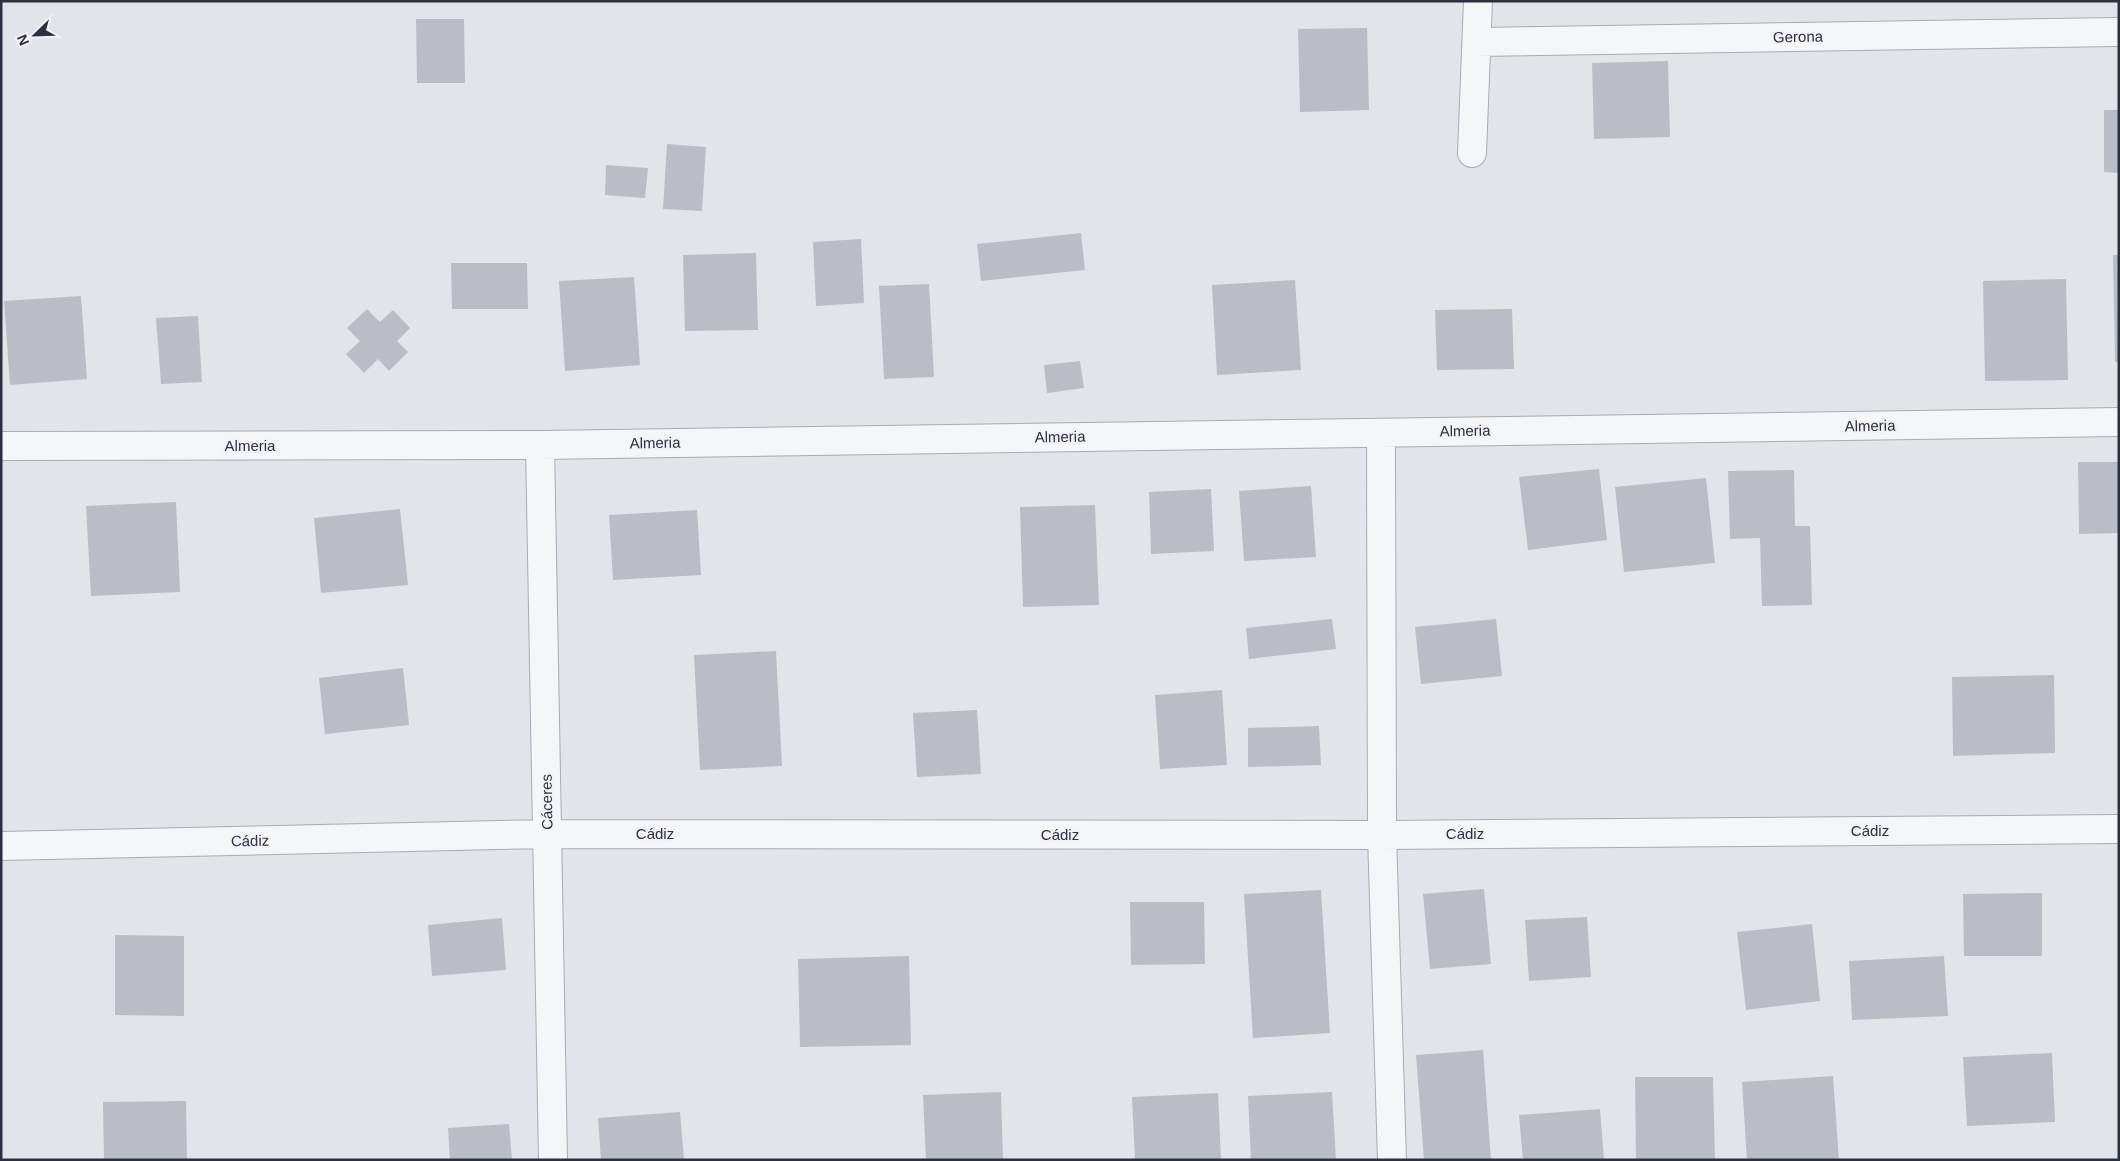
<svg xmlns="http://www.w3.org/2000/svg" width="2120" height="1161" viewBox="0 0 2120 1161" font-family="Arial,sans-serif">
<rect width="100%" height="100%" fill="#e3e4ea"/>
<path fill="#babdc6" d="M416,19H464L465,83H417Z
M1367,28L1369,110L1300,112L1298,29Z
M1668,61L1670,137L1594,139L1592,63Z
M2104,110H2119V173L2104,172Z
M667,144L706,147L702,211L663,209Z
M606,165L648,168L645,198L605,195Z
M1081,233L1085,270L981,281L977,244Z
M861,239L864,303L816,306L813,242Z
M756,253L758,330L685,331L683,255Z
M2113,255H2119V362H2115Z
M451,263H527L528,309H452Z
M634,277L640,365L565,371L559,281Z
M2066,279L2068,380L1985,381L1983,281Z
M1295,280L1301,370L1217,375L1212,285Z
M929,284L934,377L884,379L879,286Z
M81,296L87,379L10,385L4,301Z
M367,309L380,322L393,310L410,328L397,341L408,352L389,371L378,359L364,373L346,354L360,341L347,328Z
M1512,309L1514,369L1437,370L1435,310Z
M198,316L202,382L161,384L156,318Z
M1080,361L1084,388L1047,393L1044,365Z
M2078,462H2119V533L2079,534Z
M1599,469L1607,540L1528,550L1519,477Z
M1794,470L1795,526H1810L1812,605L1762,606L1760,538L1730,539L1728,471Z
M1706,478L1715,563L1624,572L1615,487Z
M1311,486L1316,557L1244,561L1239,491Z
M1211,489L1214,551L1151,554L1149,492Z
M176,502L180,592L91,596L86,506Z
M1095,505L1099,605L1023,607L1020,507Z
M400,509L408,585L321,593L314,518Z
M697,510L701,575L613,580L609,515Z
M1332,619L1336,649L1249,659L1246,628Z
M1496,619L1502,676L1421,684L1415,627Z
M776,651L782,766L700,770L694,655Z
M403,668L409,725L325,734L319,678Z
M2054,675L2055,753L1953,756L1952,677Z
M1222,690L1227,765L1160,769L1155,695Z
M977,710L981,774L917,777L913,713Z
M1319,726L1321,765L1248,767V728Z
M1484,889L1491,964L1430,969L1423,894Z
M1321,890L1330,1033L1253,1038L1244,894Z
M2042,893V956H1964L1963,894Z
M1130,902H1204L1205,964L1131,965Z
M1587,917L1591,977L1529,981L1525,920Z
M502,918L506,970L432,976L428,925Z
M1812,924L1820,1001L1746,1010L1737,932Z
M115,935L184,936V1016L115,1015Z
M909,956L911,1045L800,1047L798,959Z
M1944,956L1948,1016L1852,1020L1849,961Z
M1483,1050L1491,1160H1424L1416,1055Z
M2052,1053L2055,1122L1967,1126L1963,1057Z
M1833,1076L1839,1160H1747L1742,1082Z
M1635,1077H1713L1715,1160H1636Z
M1001,1092L1003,1160H926L923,1095Z
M1332,1092L1336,1160H1251L1248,1096Z
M1218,1093L1221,1160H1135L1132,1097Z
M186,1101L187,1160H104L103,1102Z
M1600,1109L1604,1160H1523L1519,1115Z
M680,1112L684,1160H601L598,1118Z
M509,1124L512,1160H450L448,1128Z"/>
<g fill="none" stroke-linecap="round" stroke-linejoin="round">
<defs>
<path id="minor" d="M1477,42L2119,32
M1472,153L1478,1
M1381,433L1382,835L1392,1160
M540,445L553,1160
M1,446L540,445L2119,422
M1,846L547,834L1382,835L2119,829"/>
</defs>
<use href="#minor" stroke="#a8aab4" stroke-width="30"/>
<use href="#minor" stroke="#f5f6f8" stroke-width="28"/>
</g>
<g text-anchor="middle" stroke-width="5" stroke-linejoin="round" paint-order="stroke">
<g font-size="15" fill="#2c3041" stroke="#f2f3f7">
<text transform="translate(1798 37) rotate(-1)" y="5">Gerona</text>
<text transform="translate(1870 426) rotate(-1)" y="5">Almeria</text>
<text transform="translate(1465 431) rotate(-1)" y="5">Almeria</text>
<text transform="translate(1060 437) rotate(-1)" y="5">Almeria</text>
<text transform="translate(655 443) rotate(-1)" y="5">Almeria</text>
<text x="250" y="451">Almeria</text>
<text transform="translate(547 802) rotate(-91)" y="5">Cáceres</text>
<text x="1870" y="836">Cádiz</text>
<text x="655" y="839">Cádiz</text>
<text x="1465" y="839">Cádiz</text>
<text x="1060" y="840">Cádiz</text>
<text transform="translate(250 841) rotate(-1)" y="5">Cádiz</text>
</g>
</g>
<rect width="2120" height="1161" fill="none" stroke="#2c3041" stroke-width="5"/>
<g transform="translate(35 35) rotate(247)" stroke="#f2f3f7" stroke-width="4" paint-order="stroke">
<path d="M0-4L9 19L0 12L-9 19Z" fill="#2c3041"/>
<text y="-8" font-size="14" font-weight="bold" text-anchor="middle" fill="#2c3041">N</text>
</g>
</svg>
